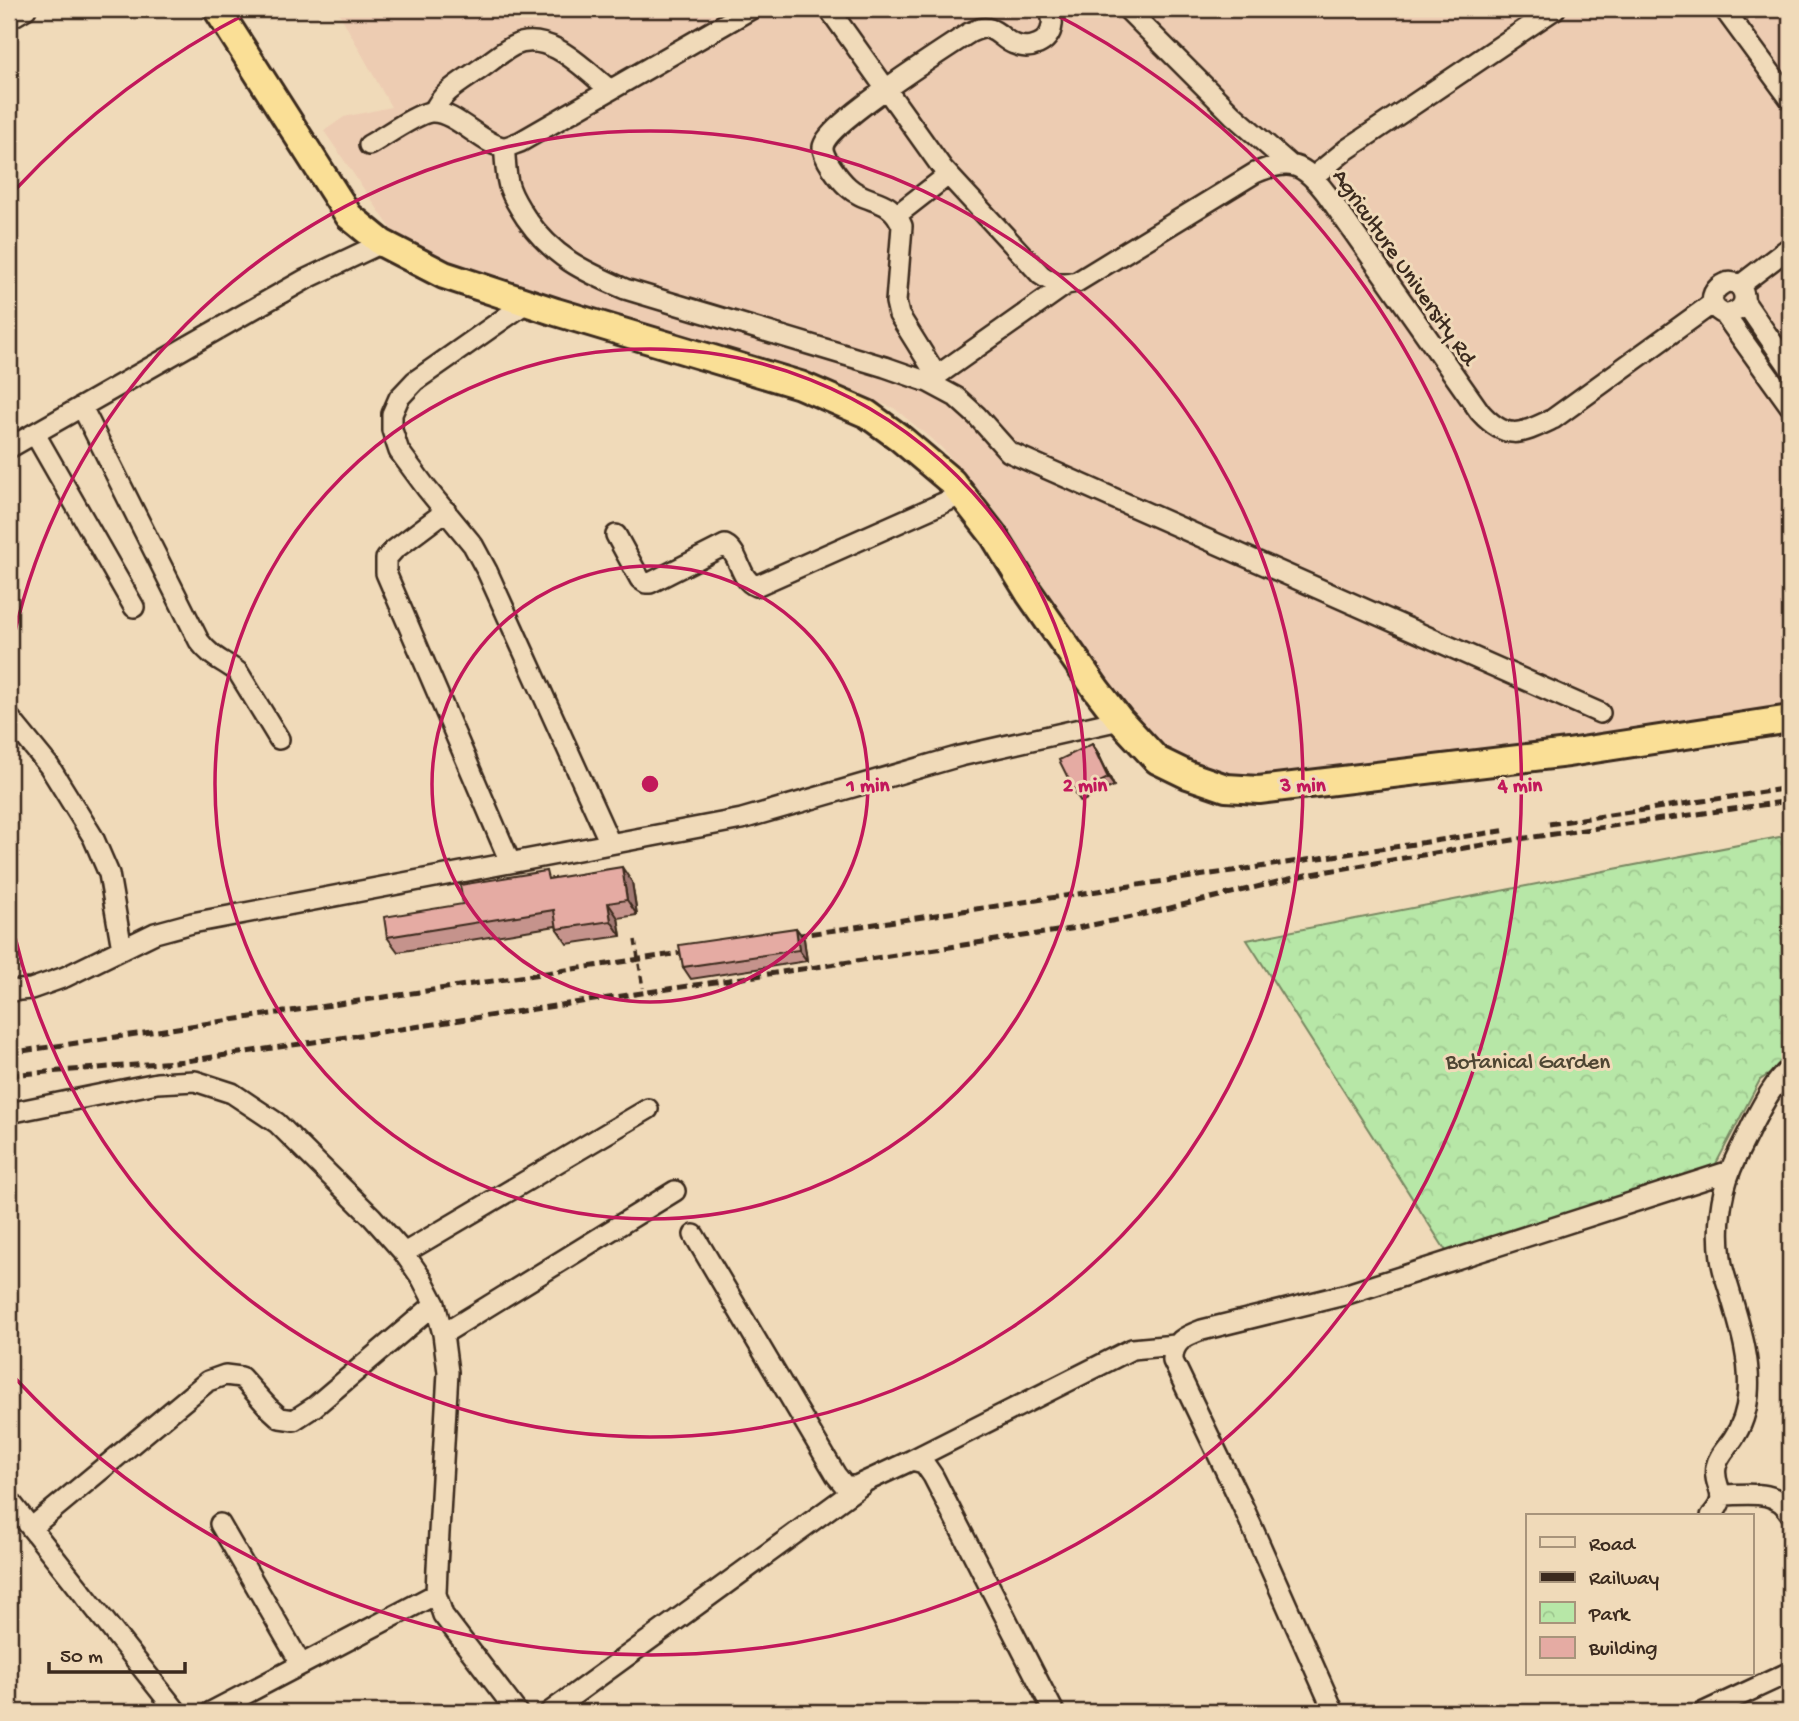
<svg xmlns="http://www.w3.org/2000/svg" width="1799" height="1721" viewBox="0 0 1799 1721" font-family="'Gochi Hand',sans-serif">
<defs>
<pattern id="park-crowns" width="20" height="18" patternUnits="userSpaceOnUse" patternTransform="scale(1.75)"><rect width="20" height="18" fill="#b7e7a7"/><path d="M2 6a3 3 0 1 1 6 0M12 15a3 3 0 1 1 6 0" fill="none" stroke="#9ec68f"/></pattern>
</defs>
<rect width="100%" height="100%" fill="#f0dab9"/>
<filter id="ink" filterUnits="userSpaceOnUse"><feTurbulence type="fractalNoise" baseFrequency=".0143" numOctaves="2"/><feDisplacementMap in="SourceGraphic" scale="14" xChannelSelector="R" yChannelSelector="G"/><feConvolveMatrix kernelMatrix="1 2 1 2 8 2 1 2 1" color-interpolation-filters="sRGB"/></filter>
<g filter="url(#ink)">
<path fill="#edccb2" d="M342,9H1790V706L1258,780L1201,769L1161,747L1118,699L992,506L941,447L894,408L824,384L474,279L401,243L324,131L344,117L391,107L338,11Z"/>
<path fill="url(#park-crowns)" stroke="#798862" stroke-width="2" d="M1790,835V1061L1760,1080L1708,1179L1455,1265L1247,940Z"/>
<g fill="none" stroke-linecap="round" stroke-linejoin="round">
<defs>
<path id="minor" d="M829,9L943,169L1041,275C1054,284 1062,286 1077,282L1255,173C1290,158 1303,163 1326,193L1480,412C1507,442 1521,434 1553,419L1713,303
M1127,9L1233,115L1289,164
M1724,9L1790,99
M9,19L26,9
M434,111C442,92 460,83 477,71C489,63 500,53 513,46C548,28 585,70 610,90
M369,145C384,137 417,113 431,112C454,110 484,146 504,147C509,147 516,143 520,142L751,9
M504,147C506,160 505,177 510,189C514,200 520,209 526,218C553,257 583,271 625,289L885,367L928,382L956,397L977,416L1009,452L1600,713
M1313,177L1346,150L1555,9
M898,214L948,175
M1739,286L1790,247
M1744,301L1790,368
M526,303L415,381L399,398L392,414V430L399,451L427,489L473,545L487,571L610,843
M1724,314C1736,314 1748,306 1743,292C1733,266 1693,299 1724,314L1790,406
M937,376L899,315L896,302L902,226C891,196 867,205 848,187C840,180 822,157 823,147C826,124 945,49 969,33C976,30 983,26 990,29C999,32 1005,41 1014,44C1029,51 1050,44 1052,25C1053,20 1051,14 1051,9
M928,382L1064,286
M82,407L199,641C212,658 222,660 238,672L279,739
M35,434L134,607
M9,448L306,279L382,243
M446,511L394,550L386,559V573L510,862
M616,535L640,579L646,583H650L725,545C741,553 738,579 756,586L961,495
M9,717L49,766L93,837L109,874L122,949
M9,991L31,989L65,977L155,933L192,923L742,819L960,756L1120,720
M9,1113L157,1083L195,1081L232,1093L277,1123L372,1217L404,1253L422,1279L435,1304L443,1334L448,1372L437,1568L436,1594L443,1615L517,1712
M694,1235L836,1475L845,1486H856L912,1460L924,1463L933,1476L1054,1712
M404,1253L648,1109
M443,1334L675,1191
M912,1460L1132,1349L1175,1345
M1721,1495C1747,1495 1776,1488 1790,1513
M9,1500L177,1712
M1711,1516C1732,1493 1712,1489 1716,1467C1718,1456 1727,1448 1733,1439C1742,1426 1747,1410 1748,1394C1751,1358 1739,1324 1729,1289C1726,1279 1722,1269 1721,1258C1717,1230 1720,1196 1731,1169C1737,1154 1745,1140 1752,1125C1763,1104 1773,1084 1790,1068
M220,1524L301,1664
M31,1528L208,1381L225,1375L241,1377L269,1408L280,1418L294,1420L314,1407L435,1304
M211,1712L436,1594
M550,1712L863,1484
M1334,1712L1245,1511L1173,1361C1172,1341 1186,1336 1202,1330L1344,1295L1730,1171
M1704,1712L1790,1672"/>
<path id="highway" d="M217,9L349,216L382,243L444,275L556,312L800,385L867,414L900,438L952,482L994,536L1029,593L1096,689L1120,720L1157,760L1188,775L1226,788L1259,790L1568,753L1790,719"/>
</defs>
<use href="#minor" stroke="#3b2a1e" stroke-width="24"/>
<use href="#highway" stroke="#3b2a1e" stroke-width="32"/>
<use href="#minor" stroke="#f0dab9" stroke-width="19"/>
<use href="#highway" stroke="#fadf96" stroke-width="26"/>
<path stroke="#3b2a1e" stroke-width="5" stroke-dasharray="10 5" stroke-linecap="butt" d="M1549,824L1790,788
M781,938L1508,830
M9,1053L701,950
M9,1075L186,1061L1077,928L1137,916L1306,875L1392,860L1519,839L1790,801"/>
<path stroke="#3b2a1e" stroke-width="3.5" stroke-dasharray="7 5" stroke-linecap="butt" d="M635,940L643,988"/>
</g>
<path fill="#c5938c" stroke="#3b2a1e" stroke-width="2" d="M1092,744L1097,751L1114,786L1081,802L1076,794Z
M552,878L632,882L637,915L618,918L621,936L567,944L557,929L556,926L398,952L387,937Z
M796,928L804,939L807,961L691,979L683,967Z"/>
<path fill="#a07872" stroke="#3b2a1e" stroke-width="2" d="M1092,744L1097,751L1114,786L1108,778Z
M622,867L632,882L637,915L627,900Z
M608,903L618,918L621,936L611,921Z
M796,928L804,939L807,961L799,950Z"/>
<path fill="#e5aba3" stroke="#3b2a1e" stroke-width="2" d="M1092,744L1108,778L1076,794L1059,760Z
M622,867L627,900L608,903L611,921L557,929L554,910L387,937L384,917L463,904L460,885L546,871L548,879Z
M796,928L799,950L683,967L679,945Z"/>
</g>
<g fill="none" stroke="#c2185b" stroke-width="3.5">
<circle cx="650" cy="784" r="218"/>
<circle cx="650" cy="784" r="435"/>
<path d="M9 659A653 653 0 1 1 9 909"/>
<path d="M14 191A870 870 0 0 1 255 9M1045 9A870 870 0 1 1 14 1377"/>
</g>
<g text-anchor="middle" stroke-width="6" stroke-linejoin="round" paint-order="stroke">
<g font-size="23" fill="#3b2a1e" stroke="#f0dab9">
<text transform="translate(1406 266) rotate(55)" y="8">Agriculture University Rd</text>
</g>
<g font-size="23" fill="#4e4633" stroke="#f0dab9">
<text x="1528" y="1068">Botanical Garden</text>
</g>
</g>
<circle cx="650" cy="784" r="10" fill="#c2185b" stroke="#f0dab9" stroke-width="3.5"/>
<g font-size="21" text-anchor="middle" font-weight="bold" fill="#c2185b" stroke="#f0dab9" stroke-width="6" stroke-linejoin="round" paint-order="stroke">
<text x="868" y="791">1 min</text>
<text x="1085" y="791">2 min</text>
<text x="1303" y="791">3 min</text>
<text x="1520" y="791">4 min</text>
</g>
<rect width="1799" height="1721" fill="none" stroke="#f0dab9" stroke-width="35"/>
<rect x="18" y="18" width="1764" height="1686" fill="none" stroke="#3b2a1e" stroke-width="2.5" filter="url(#ink)"/>
<rect x="1526" y="1514" width="228" height="161" fill="#f0dab9" stroke="#a8947b" stroke-width="2"/>
<rect x="1540" y="1537" width="35" height="10" fill="#f0dab9" stroke="#a8947b" stroke-width="2"/>
<text x="1589" y="1550" font-size="21" fill="#3b2a1e">Road</text>
<rect x="1540" y="1572" width="35" height="10" fill="#3b2a1e" stroke="#a8947b" stroke-width="2"/>
<text x="1589" y="1584" font-size="21" fill="#3b2a1e">Railway</text>
<rect x="1540" y="1602" width="35" height="21" fill="url(#park-crowns)" stroke="#a8947b" stroke-width="2"/>
<text x="1589" y="1620" font-size="21" fill="#3b2a1e">Park</text>
<rect x="1540" y="1637" width="35" height="21" fill="#e5aba3" stroke="#a8947b" stroke-width="2"/>
<text x="1589" y="1654" font-size="21" fill="#3b2a1e">Building</text>
<path d="M49 1662v10h136v-10" fill="none" stroke="#3b2a1e" stroke-width="3.5"/>
<text x="60" y="1662" font-size="21" fill="#3b2a1e" stroke="#f0dab9" stroke-width="5" paint-order="stroke">50 m</text>
</svg>
